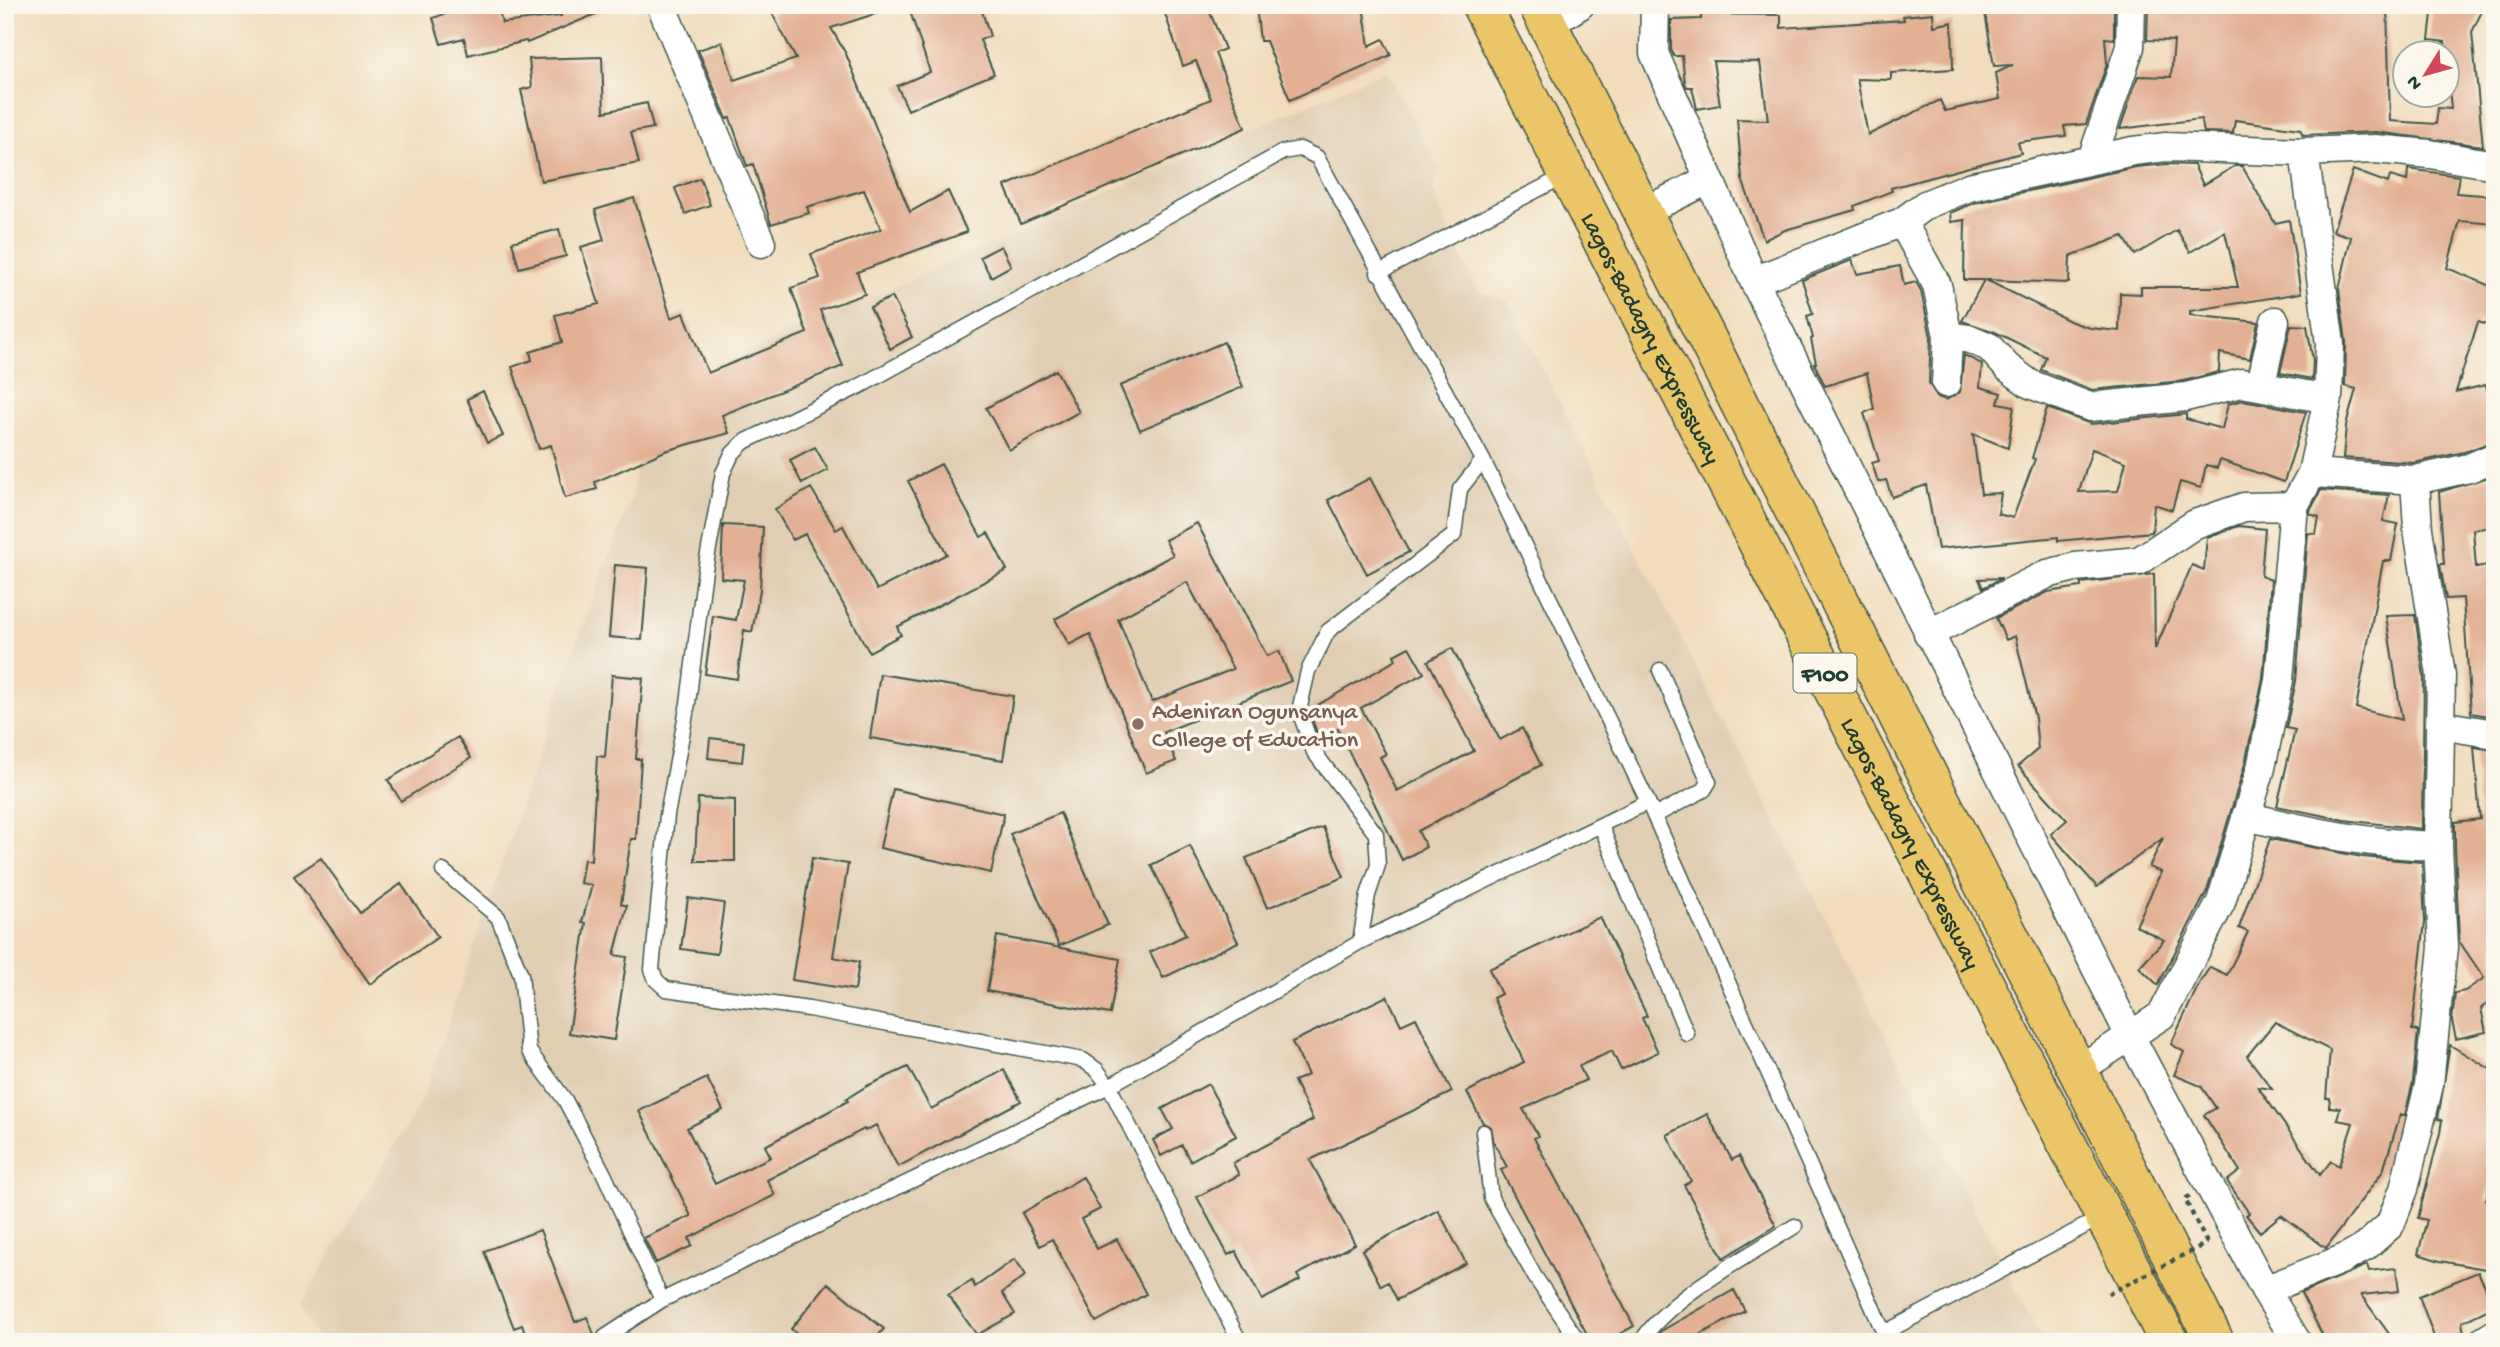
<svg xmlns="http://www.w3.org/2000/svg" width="2500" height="1347" viewBox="0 0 2500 1347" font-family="'Gochi Hand',sans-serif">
<rect width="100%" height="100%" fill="#fbf7ec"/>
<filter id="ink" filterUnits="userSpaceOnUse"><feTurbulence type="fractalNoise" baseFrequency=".0143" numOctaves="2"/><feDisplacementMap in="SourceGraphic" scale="14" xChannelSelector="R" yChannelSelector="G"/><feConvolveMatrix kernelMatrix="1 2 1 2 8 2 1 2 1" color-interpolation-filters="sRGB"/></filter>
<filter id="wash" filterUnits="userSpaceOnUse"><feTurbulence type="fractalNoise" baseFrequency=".00686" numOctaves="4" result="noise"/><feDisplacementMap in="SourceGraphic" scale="28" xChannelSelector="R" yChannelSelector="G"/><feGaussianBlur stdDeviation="1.57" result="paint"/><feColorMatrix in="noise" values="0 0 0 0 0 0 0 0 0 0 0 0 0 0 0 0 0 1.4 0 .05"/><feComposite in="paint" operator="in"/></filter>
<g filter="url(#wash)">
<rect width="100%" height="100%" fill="#f1dcbc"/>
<path fill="#e1ceb3" d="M1386,70L1441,170L1432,189L1451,236L1480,292L1507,300L2043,1342H319L299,1307L422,1100L574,649L632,496L638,449V400Z"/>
<g id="blocks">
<path fill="#e2b093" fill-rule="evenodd" d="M469,5H498L502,23L561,16L557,5H617L527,43L526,41L468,55L464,38L441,44L433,18Z
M787,5H890V9L831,28L846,54L910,212L948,191L967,232L857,272L865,294L820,310L843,366L722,415L729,433L665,451L595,482L597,489L565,498L551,445L539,449L512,367L532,360L530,352L562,342L555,315L599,304L581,247L604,240L595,210L634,198L671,318L684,313L708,373L807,333L791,288L820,278L811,254L881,229L864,190L807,207L809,213L771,224L753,164L747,166L730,118L727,119L698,50L722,42L734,80L796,59L772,13Z
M908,5H980L990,36L980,40L994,74L908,110L897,86L930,72Z
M1162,5H1207L1225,49L1215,53L1245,128L1021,224L1005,186L1211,99L1196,61L1183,66Z
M1256,5H1363L1369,46L1383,39L1391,55L1290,100L1266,41H1260Z
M1996,5H2114V39L2105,38L2107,64L2086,124L2064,126L2066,136L2018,142L2021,153L1891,188L1892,191L1854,206L1855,210L1785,230L1764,240L1742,179L1737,119L1768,120L1760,62L1713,61L1720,105L1697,109L1692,87H1687L1685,83L1682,56H1674L1671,50V20L1701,19V14L1781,15V28L1904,20L1903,16L1933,13L1934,26L1952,22L1953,69L1891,73V80L1857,79L1868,135L1940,100L1945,111L2000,99L1996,73L2013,65L1994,66L1985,13L1997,10Z
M2148,5H2230L2255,14L2257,5H2387L2390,121L2436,124L2438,108L2451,109L2445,42L2429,40L2433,5H2485L2472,32L2483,146L2376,132L2303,135L2300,129L2235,120L2233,133L2204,132L2201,119L2120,129L2138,76L2171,77L2174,41L2147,40Z
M602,57L604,112L647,103L653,128L631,132L639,163L541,181L521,90L532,87L529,59Z
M2167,164L2194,165L2203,185L2235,166H2242L2275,223L2289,220L2301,293L2190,311V315L2258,322L2250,359L2220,353L2219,372L2183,381L2092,390L2041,370L2046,357L1995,332L1962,321L1984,280H1964L1965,220L1951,222L1950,213L1974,203L2136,167ZM2177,230L2190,252L2225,232L2238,287H2141V294L2120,293L2119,331L2090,328L2072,322L1986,280L2069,283L2070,256L2123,236L2135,255Z
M2408,169L2459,176L2456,193L2495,196V224L2460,221L2447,268L2495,288V327L2478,322L2456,392L2486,385L2495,420V441L2464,452L2414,463L2343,458L2346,426L2356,389L2345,386L2346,342L2339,289L2351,237L2333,231L2353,170L2388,183L2390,176L2407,181Z
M700,178L710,205L685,214L675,188Z
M559,229L566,256L519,268L512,242Z
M1001,246L1011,266L991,277L980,257Z
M1852,260L1857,274L1900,266L1904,285L1916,282L1921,291L1931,337L1929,383L1937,397L1946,400L1960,392L1964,355L1982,364L1980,387L2001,393L1998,403L2014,406L2008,448L1973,434L1981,494L2001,493L1998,514L2013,518L2035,459L2032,458L2047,408L2091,424L2186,414V419L2222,429L2228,404L2243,400L2306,412L2284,482L2220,460L2217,468L2206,465L2201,488L2180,482L2172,510L2154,504L2152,532L2058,541V537L1938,549L1926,485L1892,497L1886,480L1878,482L1872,463L1879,461L1864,413L1874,409L1867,373L1825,386L1814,363H1816L1811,339L1813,338L1807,316L1813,314L1802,280ZM2092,449L2126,462L2118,491L2079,492Z
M892,297L912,337L890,349L870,307Z
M2291,325L2307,326L2313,361L2312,379L2280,373Z
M1224,342L1243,387L1140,430L1120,386Z
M1056,370L1079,412L1009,450L986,408Z
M483,391L503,436L487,443L467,399Z
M815,447L828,470L802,484L790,460Z
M941,464L981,537L988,533L1007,570L897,627L901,635L869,652L805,534L793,540L775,509L811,488L836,530L843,526L877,590L947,554L908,481Z
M2495,475V526L2473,530L2476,567L2495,564V717L2471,713L2463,598L2446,599L2440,564H2444L2439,492Z
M1370,478L1409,552L1367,574L1328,500Z
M2321,490L2389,495L2383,521L2398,524L2391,561H2383L2356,708L2402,720L2386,616L2415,615L2424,676L2422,829L2344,820L2277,806L2295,730L2286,728L2296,681L2308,533L2316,534L2319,517L2310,514V511Z
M1197,523L1267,656L1279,651L1291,681L1164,732L1176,761L1146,773L1090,634L1069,645L1055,619L1173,555L1165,540ZM1187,582L1233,669L1152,702L1118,619Z
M723,525L763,527L760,590L752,632L744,630L737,679L705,674L713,616L736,620L744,580L721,578Z
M2239,526L2265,529L2261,576L2271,580L2263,678L2245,764L2207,891L2158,985L2139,967L2164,940L2136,926L2161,872L2149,867L2163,838L2097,887L2051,834L2067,820L2018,766L2038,749L2035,718L2015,636L2006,640L1996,618L2048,592L2081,587V583L2154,574L2155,649L2192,565L2204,570L2207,537Z
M615,565L648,568L642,640L609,637Z
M2002,578L1983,588L1979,579Z
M1409,647L1424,673L1361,708L1386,754L1380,757L1397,791L1474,751L1428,661L1452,648L1500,740L1522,728L1541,765L1418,831L1426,847L1402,860L1338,729L1319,739L1309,710L1396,660L1394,655Z
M880,674L1013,696L1003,760L870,738Z
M612,675L643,678L636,759H641L636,839H631L621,904L627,906L614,955L627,957L614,1040L569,1033L586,923L582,922L592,885L580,883L584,859L591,861L597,756L605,757Z
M458,737L471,758L401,801L388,780Z
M710,738L744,742L742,762L708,758Z
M2474,747L2495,750V999L2481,1008L2486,1032L2456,1039L2452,1021L2455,993L2465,991L2484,978L2459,941L2455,846V822L2480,819Z
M893,789L1004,814L991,873L880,848Z
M698,798L735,800V861H695Z
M1060,813L1108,925L1059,946L1010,834Z
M1323,827L1344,877L1267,908L1246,858Z
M2270,839L2362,857L2422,862L2425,922L2412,1030L2418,1031L2413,1082L2405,1115H2400L2383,1171L2326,1248L2281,1215L2260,1232L2246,1215L2249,1213L2227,1181L2240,1171L2204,1115L2216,1108L2201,1086L2174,1075L2184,1052L2171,1044L2200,982L2210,967L2227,975L2248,932L2239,928ZM2275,1022L2330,1050L2326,1098H2330L2329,1107L2340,1108L2337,1120L2353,1123L2339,1166L2331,1161L2320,1175L2258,1087L2272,1089L2247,1056Z
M1190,846L1238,942L1163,978L1150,952L1186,935L1151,865Z
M321,858L360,913L401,884L438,937L370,984L294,876Z
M812,858L848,864L833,957L859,962L855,990L792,980Z
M688,898L724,903L717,954L681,949Z
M1600,917L1647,1016L1642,1018L1658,1052L1621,1070L1612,1051L1579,1066L1586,1080L1523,1109L1538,1136L1534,1138L1634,1326L1605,1342H1591L1501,1170L1507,1167L1494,1143L1491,1127L1483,1123L1467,1092L1524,1062L1493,998L1501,994L1489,969Z
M997,936L1120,959L1110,1014L987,991Z
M1387,996L1401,1025L1416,1018L1452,1092L1310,1160L1355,1244L1297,1275L1300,1280L1262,1300L1236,1251L1228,1255L1197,1197L1239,1175L1233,1163L1313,1120L1294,1081L1308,1075L1292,1042Z
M2450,1045L2495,1072V1164L2486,1200L2495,1201L2491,1270L2440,1261L2418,1254L2427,1220L2418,1218L2440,1133L2442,1120L2438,1119Z
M908,1067L931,1109L1004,1070L1021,1101L898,1167L876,1125L865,1131L864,1129L767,1180L775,1195L689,1238L692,1246L656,1263L644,1238L691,1216L639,1111L707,1078L723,1110L687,1128L715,1184L771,1157L765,1146L848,1101L846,1099L867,1086Z
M1208,1084L1236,1136L1190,1161L1182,1145L1161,1156L1153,1140L1173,1129L1162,1109Z
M1707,1114L1732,1160L1739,1156L1776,1226L1723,1258L1684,1185L1691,1181L1667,1135Z
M1083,1177L1100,1209L1081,1219L1097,1249L1117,1239L1146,1294L1096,1322L1052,1239L1040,1246L1022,1213Z
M1438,1210L1466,1263L1397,1300L1388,1282L1381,1286L1362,1250Z
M540,1230L575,1322L587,1317L597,1342H528L522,1325L514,1328L484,1251Z
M1015,1259L1026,1275L1002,1293L1015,1314L977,1335L948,1295L972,1281L975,1287Z
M2367,1265L2369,1271L2396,1268L2399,1291L2361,1295L2395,1342H2326L2301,1293Z
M2478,1272L2495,1306L2462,1322L2465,1342H2436L2419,1296Z
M828,1283L884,1329L873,1342H806L791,1329Z
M1734,1290L1745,1311L1686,1342H1653L1661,1331Z"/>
</g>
</g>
<g filter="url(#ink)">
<use href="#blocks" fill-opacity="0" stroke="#3e5548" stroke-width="2"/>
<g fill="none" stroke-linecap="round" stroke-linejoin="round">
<defs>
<path id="lane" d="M1378,273L1566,175
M1654,816L1704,790L1709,782L1660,670
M1601,826L1687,1034
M443,871L498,917L521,975L529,1051L565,1100L604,1174L662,1300
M1360,942L1368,895L1378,865L1376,834L1314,752L1299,711L1308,671L1328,631L1454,535L1460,489L1483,460
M1483,1132L1491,1198L1535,1277L1579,1342
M1884,1333L2102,1217
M605,1337L662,1300L1109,1086L1360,942L1648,802
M1240,1342L1109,1086L1097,1070L1083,1060L809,1009L666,989L656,980L652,969L667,815L688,703L705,570L723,473L732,454L744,442L860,386L1283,152L1300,149L1317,157L1483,460L1648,802L1888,1342
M1641,1342C1667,1298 1750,1255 1795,1226"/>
<path id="street" d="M661,5L761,243
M1655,5L1654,53L1754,281L2131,1038L2265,1290L2297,1342
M1548,25L1580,5
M2092,159L2130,47L2131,5
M1643,212L1708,180
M1902,222L1937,285L1948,336L1946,383
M1754,281L1902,222L1925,205L1969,187L2133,151L2166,147L2304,152L2375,149L2430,154L2495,165
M1948,336L1970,339L1989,347L2007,367L2030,384L2090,407L2186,397L2242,383L2328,399
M2261,384L2275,321
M2312,473L2415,480L2469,468L2495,457
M1928,634L2047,574L2075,567L2139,561L2195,524L2244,507L2294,506
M2440,725L2495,734
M2246,816C2315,833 2367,844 2438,846
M2077,1071L2162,1015L2221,902L2261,768L2279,680L2294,506L2312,473L2328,399L2330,344L2304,152
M2265,1290L2343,1259L2365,1247L2390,1225L2404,1189L2429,1085L2443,947L2438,846L2441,675L2418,529L2415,480
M2482,1342L2495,1334"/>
<g id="highway">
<path id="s1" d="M1481,5L2169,1342"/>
<path d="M1538,5L2215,1342"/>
</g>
</defs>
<use href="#lane" stroke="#3e5548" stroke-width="17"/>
<use href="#street" stroke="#3e5548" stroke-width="31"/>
<use href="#highway" stroke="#3e5548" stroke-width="41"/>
<path stroke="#3e5548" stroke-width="4.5" stroke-dasharray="5 5" stroke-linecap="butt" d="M2190,1196L2185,1199L2207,1243"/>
<use href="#lane" stroke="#fff" stroke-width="14"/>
<use href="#street" stroke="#fff" stroke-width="28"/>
<use href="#highway" stroke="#ebc669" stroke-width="38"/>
<path stroke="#3e5548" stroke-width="4.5" stroke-dasharray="5 5" stroke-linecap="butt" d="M2108,1294L2207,1243"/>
</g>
</g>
<circle fill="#8d6e63" stroke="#fbf7ec" stroke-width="2.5" cx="1138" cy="724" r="7"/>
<g text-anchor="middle" stroke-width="7" stroke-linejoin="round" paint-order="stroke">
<rect fill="#fbf7ec" stroke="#61756b" stroke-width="2" x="1793.5" y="653.5" width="63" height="39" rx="5"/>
<g font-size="23" font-weight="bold" fill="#1f3d34">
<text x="1825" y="681">F100</text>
</g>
<g font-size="24" fill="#1f3d34" stroke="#fbf7ec">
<text dy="8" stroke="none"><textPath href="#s1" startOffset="374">Lagos-Badagry Expressway</textPath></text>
<text dy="8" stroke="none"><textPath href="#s1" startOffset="942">Lagos-Badagry Expressway</textPath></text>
</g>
<g font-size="24" fill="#785e54" stroke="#fbf7ec" text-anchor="start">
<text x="1152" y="718">Adeniran Ogunsanya<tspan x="1152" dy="28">College of Education</tspan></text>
</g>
</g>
<rect width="2500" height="1347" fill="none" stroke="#fbf7ec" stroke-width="28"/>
<g transform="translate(2426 74) rotate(233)"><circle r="33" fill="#fbf7ec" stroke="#a3ada2" stroke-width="2"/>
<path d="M0-5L12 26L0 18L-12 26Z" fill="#d1495b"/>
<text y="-10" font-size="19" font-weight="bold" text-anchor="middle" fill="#1f3d34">N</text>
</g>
</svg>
